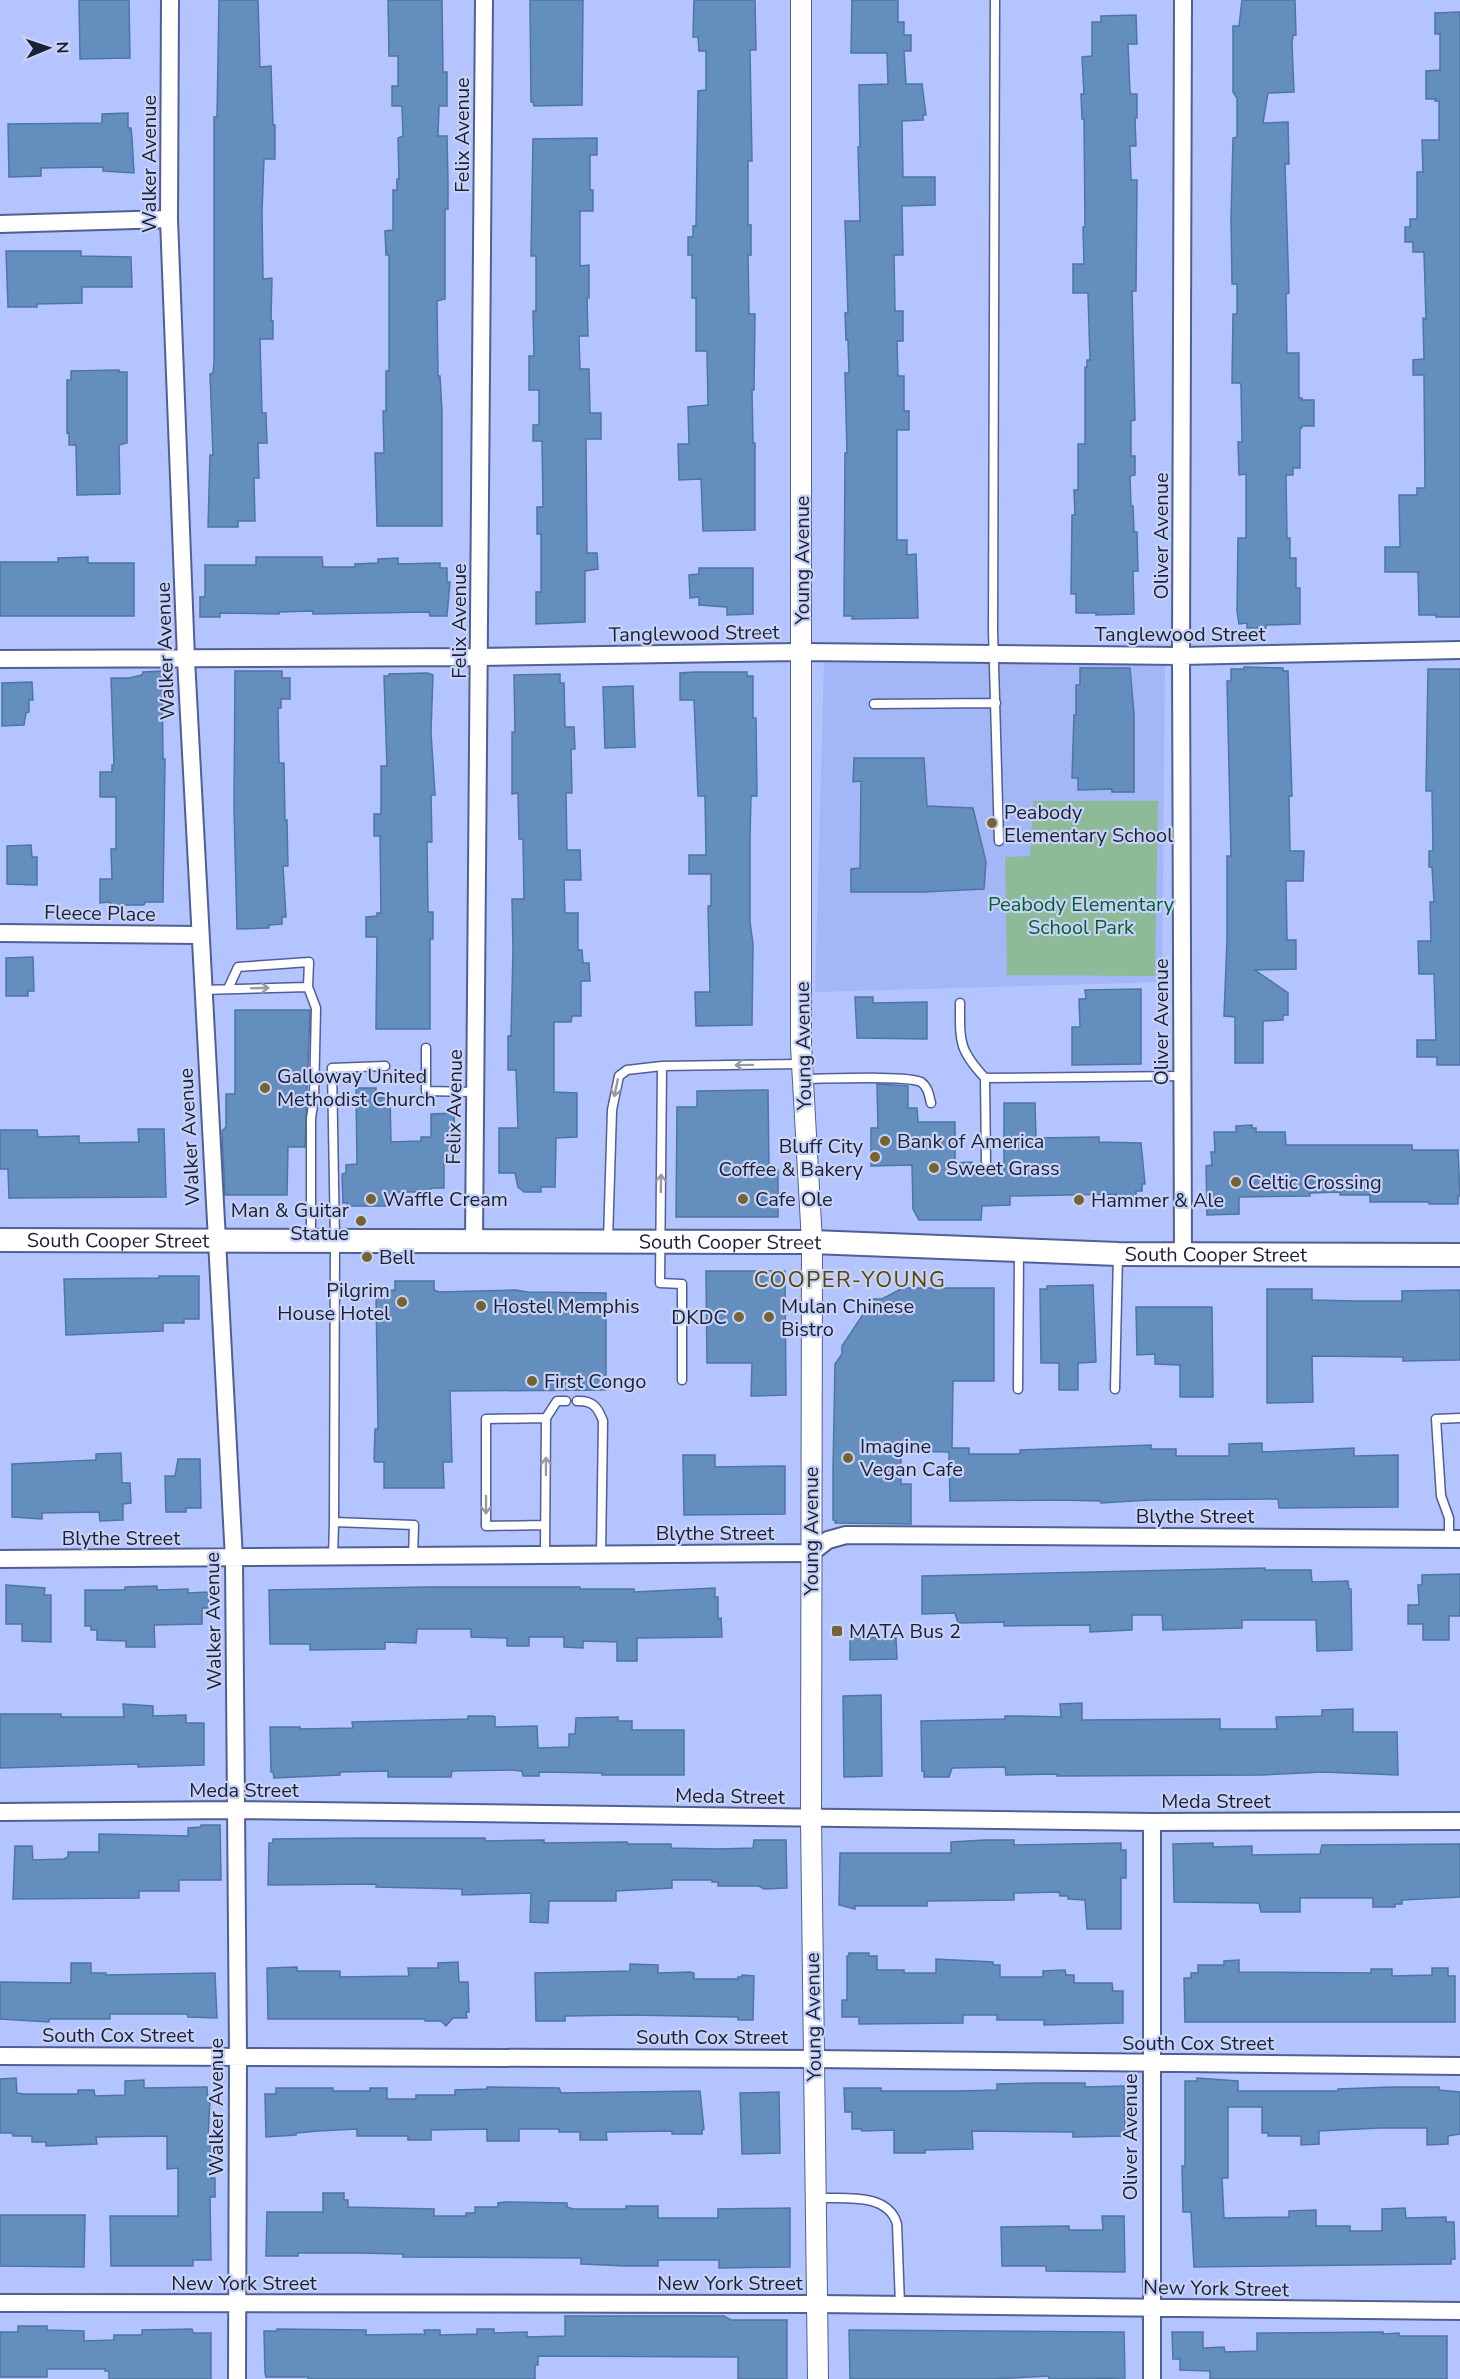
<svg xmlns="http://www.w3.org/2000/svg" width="1460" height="2379" viewBox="0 0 1460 2379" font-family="'Nunito Sans',sans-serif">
<rect width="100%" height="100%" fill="#b3c4ff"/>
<path fill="#a3b6f5" d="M824,661L1165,664L1162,982L815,992Z"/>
<path fill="#8dbb98" d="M1033,801H1158L1155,976L1007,975L1005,857L1030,856Z"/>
<path fill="#648ebd" stroke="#4d76a4" stroke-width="1.5" d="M79,0H129L130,58L80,59Z
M219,0H258L260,67L271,66L273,125H275V159H264L262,212L263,279L272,278L271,321H273V339H260L262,413H266L267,443H258L259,478H254L255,521H238V527H208L210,455H213L210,374L213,373L214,363V117H217Z
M388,0H442L443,72H447V106H439L438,136H447L448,181V209H445V299L437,301L438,376H440L442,412V526H377L375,453H384L383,411H386V371H389V255H386L385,231L393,230V190H397V179H399L398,138L403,136L402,106H392V86H398V56H389Z
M530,0H583L582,105L534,106L533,102H531Z
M694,0H755L756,50H750L752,161H748V225H751V255H748L749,314H755L754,390H752L753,443H755V530L703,531L701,479L679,480L678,444H689L688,407L708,405L707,351H696V298H692V255H688V237H693V226H696L698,91L706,90V51H699L698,37H693Z
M852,0H898V22H904V35H911V51H904L906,84H922L926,115H923V120L902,121L903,177H935V205L902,206L903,255H894L895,311H903V341H897L898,376H904V411H909V430H897V540H907V555L916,554L918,618L852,619L853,616H844L845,453H847L845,373H849L848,340H846L845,313H848L845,221H860L858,147H860L859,85L888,84L887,53H851Z
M1242,0H1295L1296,35H1293L1292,44L1294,92L1268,93L1263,123L1288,122L1289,164H1285L1289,293L1286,294L1287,353H1299V398H1302V400H1314V426H1302V428H1300V468H1293V475H1286L1287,538H1290V558H1296V588H1300V624L1266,625V628H1247V623L1239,624L1237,611L1238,538H1246V474L1239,475L1238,442H1242L1241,386L1240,383H1232L1233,314H1237V284H1232L1231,219L1233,138L1237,137V98L1233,92V26H1239Z
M1460,12V617H1436V615H1419L1418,572H1385V547H1400L1399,495H1417V488H1425L1424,375H1413V360L1424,359L1423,318L1426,319L1424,252H1413V242H1405V227H1410V219H1417V172H1423L1422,140H1439V101H1435L1436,99H1426V71L1440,70V34H1435V13Z
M1136,15L1137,44H1128L1130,92L1131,94H1137V118H1135L1136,146H1130L1131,180H1137L1136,291H1132L1135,420L1131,421V456H1135V475L1130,476L1131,506H1133L1134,532H1137L1138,571H1133L1134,614L1096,615L1097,613H1076V594H1071L1072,515H1075L1074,490H1078V444H1085V367H1087V360H1090L1088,293H1073V264H1084L1083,227H1085L1084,119H1082L1081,94H1084L1082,57L1092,56V22H1101V16Z
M128,113V128H131L132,138L134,173L103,171V167L41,168V176L9,177L8,124L102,123V114Z
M597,138V155H590V190H593V211H580V266L589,265V298H587L588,336H579L580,369H589L590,413H601V439H586L587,553H597L598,569L585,571V622L536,624V592H541V534H537V507H543L542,441H533V425H539V390H529V356H534L533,311H536V256H531L533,139Z
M6,251H81V256L131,257L132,287H82V303L37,304V307H8Z
M119,370V372H127V443L119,445L120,494L77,495L76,445H69V432L67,433V380H71V371Z
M88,557V563H134V616H0V562H58V558Z
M256,557H322L323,567H355V564L378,563V559L398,558V564L440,563V568H447V582H450L447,616H430L429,612L313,614V611L279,612V614L220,613V617H200V597H205V565H256Z
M699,568H753V614L727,615V607L699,605V597L690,598L689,575L699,574Z
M1244,667L1283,668V671H1288L1292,796H1289L1290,851H1304L1303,881H1286L1287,940H1296V969L1255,970L1288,993V1015H1283V1020L1263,1021V1063H1235V1017L1224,1016L1227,940V856H1231L1227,681H1231V669H1244Z
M1080,668H1130L1134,714V792H1112V789L1078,790V778H1072L1074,715H1076V685H1080Z
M1428,669H1460V1065H1437V1057H1417V1040H1436L1434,974H1419L1418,941H1431L1430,902H1434L1432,867H1429V851H1433L1432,791H1426Z
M162,671L163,759H165L163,902H145L144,905H110V902L100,903V879H112L111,849H116V797H100V772H112V765H114L111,678H129L142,675L143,672Z
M235,671H282V678H290V699H281V708H278L279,763H284L285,820H287L288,866H283L286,917H282V924L269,925V928L237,929L234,808Z
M694,672H747V676H753V718H756L757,796H751L750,837V922L753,944L752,1025L696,1026L695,992H710L708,906H711V874H689V855H706L705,796H698L694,700H680V673Z
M427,673L433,675L431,732L435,795H431L432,842H427L428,912H433V939H430V1029H376L377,937H366V917L377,916V913H381L380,836H374V814H381V766H387L384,676H389V674Z
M560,674V683H564L565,727H574L575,749H571L572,793H566L567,850H580L581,880H564L565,913H578V950H582L583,963H589L590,981H581V1016H572L571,1022H554V1092L577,1093V1137L556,1138L555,1187H541V1192H524L518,1187L515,1173H499V1128H518L516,1070H508V1036H511L513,950L512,899H524L523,839H519L518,793L512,794V732H515L514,675Z
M32,682L33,700H29V712L26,713L24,725L2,726V683Z
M633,686L635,747L605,748L603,687Z
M854,758H924L927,806L973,808L986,862L984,889L923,892H851V869L860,868L861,781L853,782Z
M31,845L32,857H37V885L7,884V846Z
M33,957L34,991H28V996H6V958Z
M1141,989V1064L1072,1065V1027H1080L1079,999H1086L1085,990Z
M855,997H873V1003L927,1002V1039L857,1038Z
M235,1010H310L305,1147H288L287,1195H225L222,1131L226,1127V1094H235Z
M877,1084L908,1086V1108H917L918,1122H955V1163L972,1162V1172H1004V1103H1035L1036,1138L1099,1137V1142L1141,1143L1145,1184H1142V1191H1136V1201L1116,1200V1194L1010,1196V1205L982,1206L981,1220H919L913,1209L912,1165L871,1166V1128H878Z
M356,1088H376V1098L390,1097L391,1142L421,1141V1137H431V1114L454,1113L455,1154H444V1188H433L430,1189V1192H395L396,1202H391V1206H348L347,1203H343L342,1174L346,1173V1165L357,1164Z
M768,1090L769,1170H778V1217H676L677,1107H697V1091Z
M1252,1125V1128H1256V1132H1285L1286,1145H1412V1150H1458L1460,1196H1458V1204H1429V1202H1370V1195H1340V1192L1310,1193V1196L1239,1197V1214L1207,1215L1206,1166L1212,1165L1211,1152H1215L1214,1132H1236V1126Z
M138,1129H164L166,1197L9,1198L8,1169H0V1130H37L38,1137L79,1136V1143L139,1142Z
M706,1271H785L786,1395L751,1396L752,1363H707Z
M159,1276H199V1319H184V1323H163V1331L66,1335L64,1279L159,1278Z
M395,1281H434V1290L439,1292L515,1290L528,1292L606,1293V1390L450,1391L452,1462H443L444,1488H384V1462H375L374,1460L375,1429H378L376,1292L395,1290Z
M1093,1285L1096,1362L1078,1363V1390H1059V1363H1041L1040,1289H1047V1286Z
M903,1288H994V1381H953L952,1448H969V1454H1020V1450L1151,1445V1449H1176V1456H1229V1444L1262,1443V1452L1354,1448V1456L1398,1455V1507L1279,1508L1278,1499L1150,1500L1101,1503V1501L1056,1500L950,1501L949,1452L901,1451V1484H911V1524L835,1523L836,1521L833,1520V1471L835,1364L842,1354V1346L866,1310V1304L872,1299H882Z
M1267,1289H1312V1300L1356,1301H1402V1291L1460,1290V1360L1403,1361V1357L1312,1356L1313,1402L1267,1403Z
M1136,1307H1212L1213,1397H1180V1365L1155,1364V1354L1137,1355Z
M121,1453L122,1483H130L131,1503L123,1504V1520L100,1521L99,1512L42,1513V1519L12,1517V1464L96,1460V1454Z
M683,1455H715V1467L785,1466V1514L684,1515Z
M178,1459H200L201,1508H186V1512H166L165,1476H175Z
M1265,1568V1570H1311L1312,1582L1348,1581L1349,1589H1351L1352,1650L1317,1651L1316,1620H1242V1628L1163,1630L1162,1615H1132V1630L1090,1632V1625L1004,1626V1622L958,1623L955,1613L922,1614V1576Z
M1460,1574V1616H1449V1640H1423V1624H1408V1605H1419L1418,1585H1422V1575Z
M6,1585L45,1588L44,1595H51V1642L22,1641V1624H6Z
M157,1586V1590L188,1589V1593L208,1592L209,1608H202V1624L154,1625L155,1647H126V1641L97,1640V1630H91V1626H85V1590H125V1587Z
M428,1587H580V1589H634V1592L715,1588V1597H718V1619L721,1618L722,1637L637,1638V1661H617V1642L583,1641V1648L564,1647V1637H529V1646H507V1638L471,1637V1629H417L416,1643L385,1642V1649L310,1650V1644H270L269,1590Z
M850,1637L896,1638L897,1659L850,1660Z
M881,1695L882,1776L844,1777L843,1696Z
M1082,1703V1720L1220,1719V1729H1277L1276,1717L1322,1716V1710L1353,1709V1732H1397L1398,1775L1323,1772L1260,1775L1057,1776V1774L1006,1775L1005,1767L952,1768L949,1777H924V1771H922L921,1721L1005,1719V1716H1021L1061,1717L1060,1704Z
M123,1704L153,1706V1716L186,1715V1723H204V1765L138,1767V1764L0,1768V1714H61V1717H124Z
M468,1716H493L495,1717V1727L537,1726L538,1748L569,1747V1734H575L576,1718L618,1717V1721H632V1730H684V1775H602V1773L539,1772V1776H523L522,1771L510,1770L452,1771L451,1777H388V1771L340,1772V1775L274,1778L273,1772H271L270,1727H300V1729L353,1728L352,1722L468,1719Z
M201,1825H220L221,1880H179V1891H139V1898L13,1899L15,1846H32L33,1860L64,1859L68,1857V1852H99V1834L188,1836V1828L201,1827Z
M363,1838H485V1841L544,1840V1843L627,1842L628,1844H671V1848L720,1849L753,1848L754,1840H786L787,1888L764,1889L759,1886H718V1882H712V1880H672V1888L616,1891V1901H549L548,1923L530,1922L531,1893L462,1895V1889L376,1887V1884L268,1885L269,1843H273V1839Z
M985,1840H1014V1845L1121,1843V1850H1126V1878H1121V1929H1087L1085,1900L1068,1899V1896H1060L1059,1892L1014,1893V1900L927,1901V1906H855V1909L839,1905L840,1853H951V1842Z
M1213,1843V1847L1252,1846V1855L1320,1854L1322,1845L1460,1844V1897L1402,1900V1904H1395V1907H1373V1898H1300V1912H1261L1259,1903L1174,1902L1173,1844Z
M849,1953H869V1956H877V1970H904V1973H936V1959L993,1962V1965H1000V1977H1043V1971L1065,1970L1066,1975H1074V1983H1112L1113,1991H1123V2023L1044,2025V2020H997V2015H963V2023L859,2024V2017H842V2000H847V1956H849Z
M1239,1960V1972L1371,1973V1969H1392V1976L1432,1975V1968H1448V1976H1455V2022H1185L1184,1978H1191V1973H1198V1965H1224V1961Z
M458,1962L459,1982H468L469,2012H466L467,2018H453L446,2026L441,2021H425V2019H268L267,1968L297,1967V1971H340V1977L409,1976L408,1968H438V1963Z
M71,1963H91V1973H106V1975L215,1973L217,2018L188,2017L187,2014H110V2019H49V2022L0,2019V1982L71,1983Z
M630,1964L658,1965V1973L690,1972L694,1973V1979H738V1977H742V1975L754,1976L753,2020H738V2017L629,2015L565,2016V2021H536L535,1973L630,1971Z
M16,2078L17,2093L24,2094H78V2090H94L95,2096L125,2095V2081L144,2080V2088L207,2087L208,2101H210L208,2137H210L211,2178H215V2197H210L211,2260H193V2266H111L110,2216H178V2168L167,2169V2136L96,2137L97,2144L46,2146V2142H32V2136H13L12,2133H0V2079Z
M1197,2078L1238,2081V2091H1338V2089L1392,2087H1439V2090L1460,2092V2134L1448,2136V2144L1427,2145V2128H1380L1319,2131V2144L1301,2145V2136H1268V2133H1262V2107H1228V2178H1222L1224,2218L1289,2217V2211L1316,2210V2226H1350V2231H1382V2209L1405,2208L1406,2218L1446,2217V2222H1454L1455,2259H1451V2264L1194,2267L1191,2212H1183L1182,2166H1185V2081H1197Z
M1040,2083H1085V2087L1124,2086L1125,2136L1073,2137V2132L972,2131L973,2149L925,2150V2153H894V2130L862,2131L861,2129H852V2112H845L844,2088H881V2091H959L997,2090V2084Z
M487,2087L559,2088L561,2093L700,2091L704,2129L702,2130V2134H672V2131L606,2132L607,2140H580V2132H559V2129H519V2141H487V2129L431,2130V2140H408V2136H357V2129L318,2131L296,2133V2135L266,2137L265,2094H276V2088H333V2091H370V2088H387V2099H416V2095H455V2090L487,2089Z
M779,2092L780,2153L742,2154L740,2093Z
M323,2193H344V2200H348V2207L434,2209V2216H466V2213H475V2207H498V2203L505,2202L567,2203V2207L573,2209H626V2206H658V2218H718V2209L790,2208V2267L719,2268V2260H658V2266H626L581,2264V2258L403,2257V2254L359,2253H298V2256H266L267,2212H323Z
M0,2215H85L84,2267L0,2266Z
M1102,2216H1124L1125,2272L1046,2271V2266H1002L1001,2227L1069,2226V2230H1103Z
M565,2316H724L731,2320H787V2379H738V2357L538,2356V2365H535V2379H308V2377H266L265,2373L264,2331H277V2329L366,2330V2335L425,2334L424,2330H440V2335L477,2334V2329H494V2333L527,2332V2337L565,2336Z
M18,2326H47V2330L84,2331V2341L114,2340V2335H142V2330L192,2329L193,2333H211V2379H109V2371H105V2369H47V2377H0V2332H18Z
M849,2330L1124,2332L1125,2378L1049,2379V2376L992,2379H850Z
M1172,2332H1203V2348L1224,2347L1225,2352L1257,2351V2333L1383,2332V2334L1399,2333V2336H1447V2379H1210V2371L1180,2370V2359H1173Z"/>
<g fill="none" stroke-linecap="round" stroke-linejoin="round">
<defs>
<path id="service" d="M995,0L993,630L999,841
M874,704L996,703
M308,987L316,1008L314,1099L311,1118V1239
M202,990L308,987L309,962L238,967L228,989
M960,1003C960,1041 958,1049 985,1078
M426,1048V1091L475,1092
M385,1066L332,1068L335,1241L334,1522L414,1525L413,1557
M662,1066L660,1283L682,1284V1380
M803,1079C824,1079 907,1075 921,1082C928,1087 929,1095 931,1103
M986,1164L985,1078L1183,1076
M608,1240L612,1110L619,1076L627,1070L662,1066L802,1064
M1018,1389L1019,1251
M1115,1389L1118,1254
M577,1401C592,1400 598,1407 603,1421L601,1555
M546,1418L557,1401H566
M545,1525L486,1526V1419L546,1418L545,1555
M1449,1539V1518L1441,1496L1436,1419L1460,1418
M333,1558L334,1522
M816,2198C843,2199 888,2192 897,2224L900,2305"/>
<path id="minor" d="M170,0L169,219L186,659L234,1559L238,2055L237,2379
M0,224L169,219
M0,659L480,657L802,652L1181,656L1460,650
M0,933L199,935
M474,1242L484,0
M1183,1252L1181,656L1183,0
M0,1559L811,1553L828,1540L846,1535L1460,1539
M0,1812L236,1810L1152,1822L1460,1821
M0,2056L813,2059L1460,2066
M0,2303L818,2304L1460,2311
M1152,2379V1822"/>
<path id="tertiary" d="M801,0V1046L812,1242L811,1818L818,2379"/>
<g id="secondary">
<path id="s1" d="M0,1240L812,1242L1118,1254L1460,1255"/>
</g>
</defs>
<use href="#service" stroke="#515f93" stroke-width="11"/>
<use href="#minor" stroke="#515f93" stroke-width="20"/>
<use href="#tertiary" stroke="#515f93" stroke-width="22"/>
<use href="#secondary" stroke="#515f93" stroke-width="26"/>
<use href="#service" stroke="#fff" stroke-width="8"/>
<use href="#minor" stroke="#fff" stroke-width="16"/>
<use href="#tertiary" stroke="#fff" stroke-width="20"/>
<use href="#secondary" stroke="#fff" stroke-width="22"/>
</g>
<defs><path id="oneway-shaft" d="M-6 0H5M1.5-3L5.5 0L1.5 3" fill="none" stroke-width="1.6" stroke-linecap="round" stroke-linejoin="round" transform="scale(1.5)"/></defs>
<g stroke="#989ba5">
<use href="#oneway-shaft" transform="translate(260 988) rotate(-2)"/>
<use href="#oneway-shaft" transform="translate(744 1065) rotate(179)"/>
<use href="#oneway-shaft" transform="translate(616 1088) rotate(102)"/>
<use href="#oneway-shaft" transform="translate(661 1183) rotate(-89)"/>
<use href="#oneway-shaft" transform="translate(546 1466) rotate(-90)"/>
<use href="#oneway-shaft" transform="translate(486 1505) rotate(90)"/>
</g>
<g fill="#756432" stroke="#c7d2f6" stroke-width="2">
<circle cx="992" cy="823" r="6"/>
<circle cx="265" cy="1088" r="6"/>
<circle cx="885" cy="1141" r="6"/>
<circle cx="875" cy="1157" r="6"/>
<circle cx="934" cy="1168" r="6"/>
<circle cx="1236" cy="1182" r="6"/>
<circle cx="371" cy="1199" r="6"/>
<circle cx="743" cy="1199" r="6"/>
<circle cx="1079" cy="1200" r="6"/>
<circle cx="361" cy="1221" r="6"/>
<circle cx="367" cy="1257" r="6"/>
<circle cx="402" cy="1302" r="6"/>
<circle cx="481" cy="1306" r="6"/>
<circle cx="739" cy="1317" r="6"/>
<circle cx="769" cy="1317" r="6"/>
<circle cx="532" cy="1381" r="6"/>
<circle cx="848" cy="1458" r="6"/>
<rect x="831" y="1625" width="12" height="12" rx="3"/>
</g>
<g text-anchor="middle" stroke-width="4.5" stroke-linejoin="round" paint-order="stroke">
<g font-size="20" fill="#1a2036" stroke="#c7d2f6">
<text transform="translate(462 135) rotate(-90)" y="7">Felix Avenue</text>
<text transform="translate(149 164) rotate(-90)" y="7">Walker Avenue</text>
<text transform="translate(1161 536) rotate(-90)" y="7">Oliver Avenue</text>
<text transform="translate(802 560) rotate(-90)" y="7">Young Avenue</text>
<text transform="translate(459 621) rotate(-90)" y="7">Felix Avenue</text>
<text transform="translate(694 633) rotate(-1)" y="7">Tanglewood Street</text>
<text x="1180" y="641">Tanglewood Street</text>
<text transform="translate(165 651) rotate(-92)" y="7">Walker Avenue</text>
<text transform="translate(100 913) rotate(1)" y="7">Fleece Place</text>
<text transform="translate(1161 1022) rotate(-90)" y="7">Oliver Avenue</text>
<text transform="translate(803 1046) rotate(-91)" y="7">Young Avenue</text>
<text transform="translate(454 1107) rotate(-89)" y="7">Felix Avenue</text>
<text transform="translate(189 1137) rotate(-93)" y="7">Walker Avenue</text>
<text dy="7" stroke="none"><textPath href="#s1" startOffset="118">South Cooper Street</textPath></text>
<text dy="7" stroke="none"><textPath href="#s1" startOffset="730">South Cooper Street</textPath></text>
<text dy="7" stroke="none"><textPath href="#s1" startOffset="1216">South Cooper Street</textPath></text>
<text x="1195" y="1523">Blythe Street</text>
<text transform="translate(811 1531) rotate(-90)" y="7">Young Avenue</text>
<text x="715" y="1540">Blythe Street</text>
<text x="121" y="1545">Blythe Street</text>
<text transform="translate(213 1621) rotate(-91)" y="7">Walker Avenue</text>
<text x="244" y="1797">Meda Street</text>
<text transform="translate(730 1796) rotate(1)" y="7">Meda Street</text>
<text x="1216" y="1808">Meda Street</text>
<text transform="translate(813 2017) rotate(-91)" y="7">Young Avenue</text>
<text x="118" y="2042">South Cox Street</text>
<text x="712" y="2044">South Cox Street</text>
<text x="1198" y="2050">South Cox Street</text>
<text transform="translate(216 2107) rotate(-90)" y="7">Walker Avenue</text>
<text transform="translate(1130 2137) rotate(-90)" y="7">Oliver Avenue</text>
<text x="244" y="2290">New York Street</text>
<text x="730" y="2290">New York Street</text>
<text transform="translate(1216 2288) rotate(1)" y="7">New York Street</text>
</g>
<g font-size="20" fill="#1a2036" stroke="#c7d2f6" text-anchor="start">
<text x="1004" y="819">Peabody<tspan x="1004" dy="23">Elementary School</tspan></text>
<text x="277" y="1083">Galloway United<tspan x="277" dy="23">Methodist Church</tspan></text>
<text x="897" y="1148">Bank of America</text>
<text x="863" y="1153" text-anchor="end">Bluff City<tspan x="863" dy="23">Coffee &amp; Bakery</tspan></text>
<text x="946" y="1175">Sweet Grass</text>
<text x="1248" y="1189">Celtic Crossing</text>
<text x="383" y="1206">Waffle Cream</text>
<text x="755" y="1206">Cafe Ole</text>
<text x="1091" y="1207">Hammer &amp; Ale</text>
<text x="349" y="1217" text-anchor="end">Man &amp; Guitar<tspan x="349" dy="23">Statue</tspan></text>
<text x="379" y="1264">Bell</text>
<text x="390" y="1297" text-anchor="end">Pilgrim<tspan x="390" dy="23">House Hotel</tspan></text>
<text x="493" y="1313">Hostel Memphis</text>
<text x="781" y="1313">Mulan Chinese<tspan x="781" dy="23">Bistro</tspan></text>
<text x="727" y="1324" text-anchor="end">DKDC</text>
<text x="544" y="1388">First Congo</text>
<text x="860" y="1453">Imagine<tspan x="860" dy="23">Vegan Cafe</tspan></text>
<text x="849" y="1638">MATA Bus 2</text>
</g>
<g font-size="20" fill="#005f2c" stroke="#c7d2f6">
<text x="1081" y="911">Peabody Elementary<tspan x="1081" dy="23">School Park</tspan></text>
</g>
<g font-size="22" letter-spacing="1.5" fill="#574503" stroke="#c7d2f6">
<text x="850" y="1287">COOPER-YOUNG</text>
</g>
</g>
<g transform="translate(48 48) rotate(88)" stroke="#c7d2f6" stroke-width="4.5" paint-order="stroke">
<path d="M0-4.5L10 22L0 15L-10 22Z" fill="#1a2036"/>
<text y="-9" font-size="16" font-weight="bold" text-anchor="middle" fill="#1a2036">N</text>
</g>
</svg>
